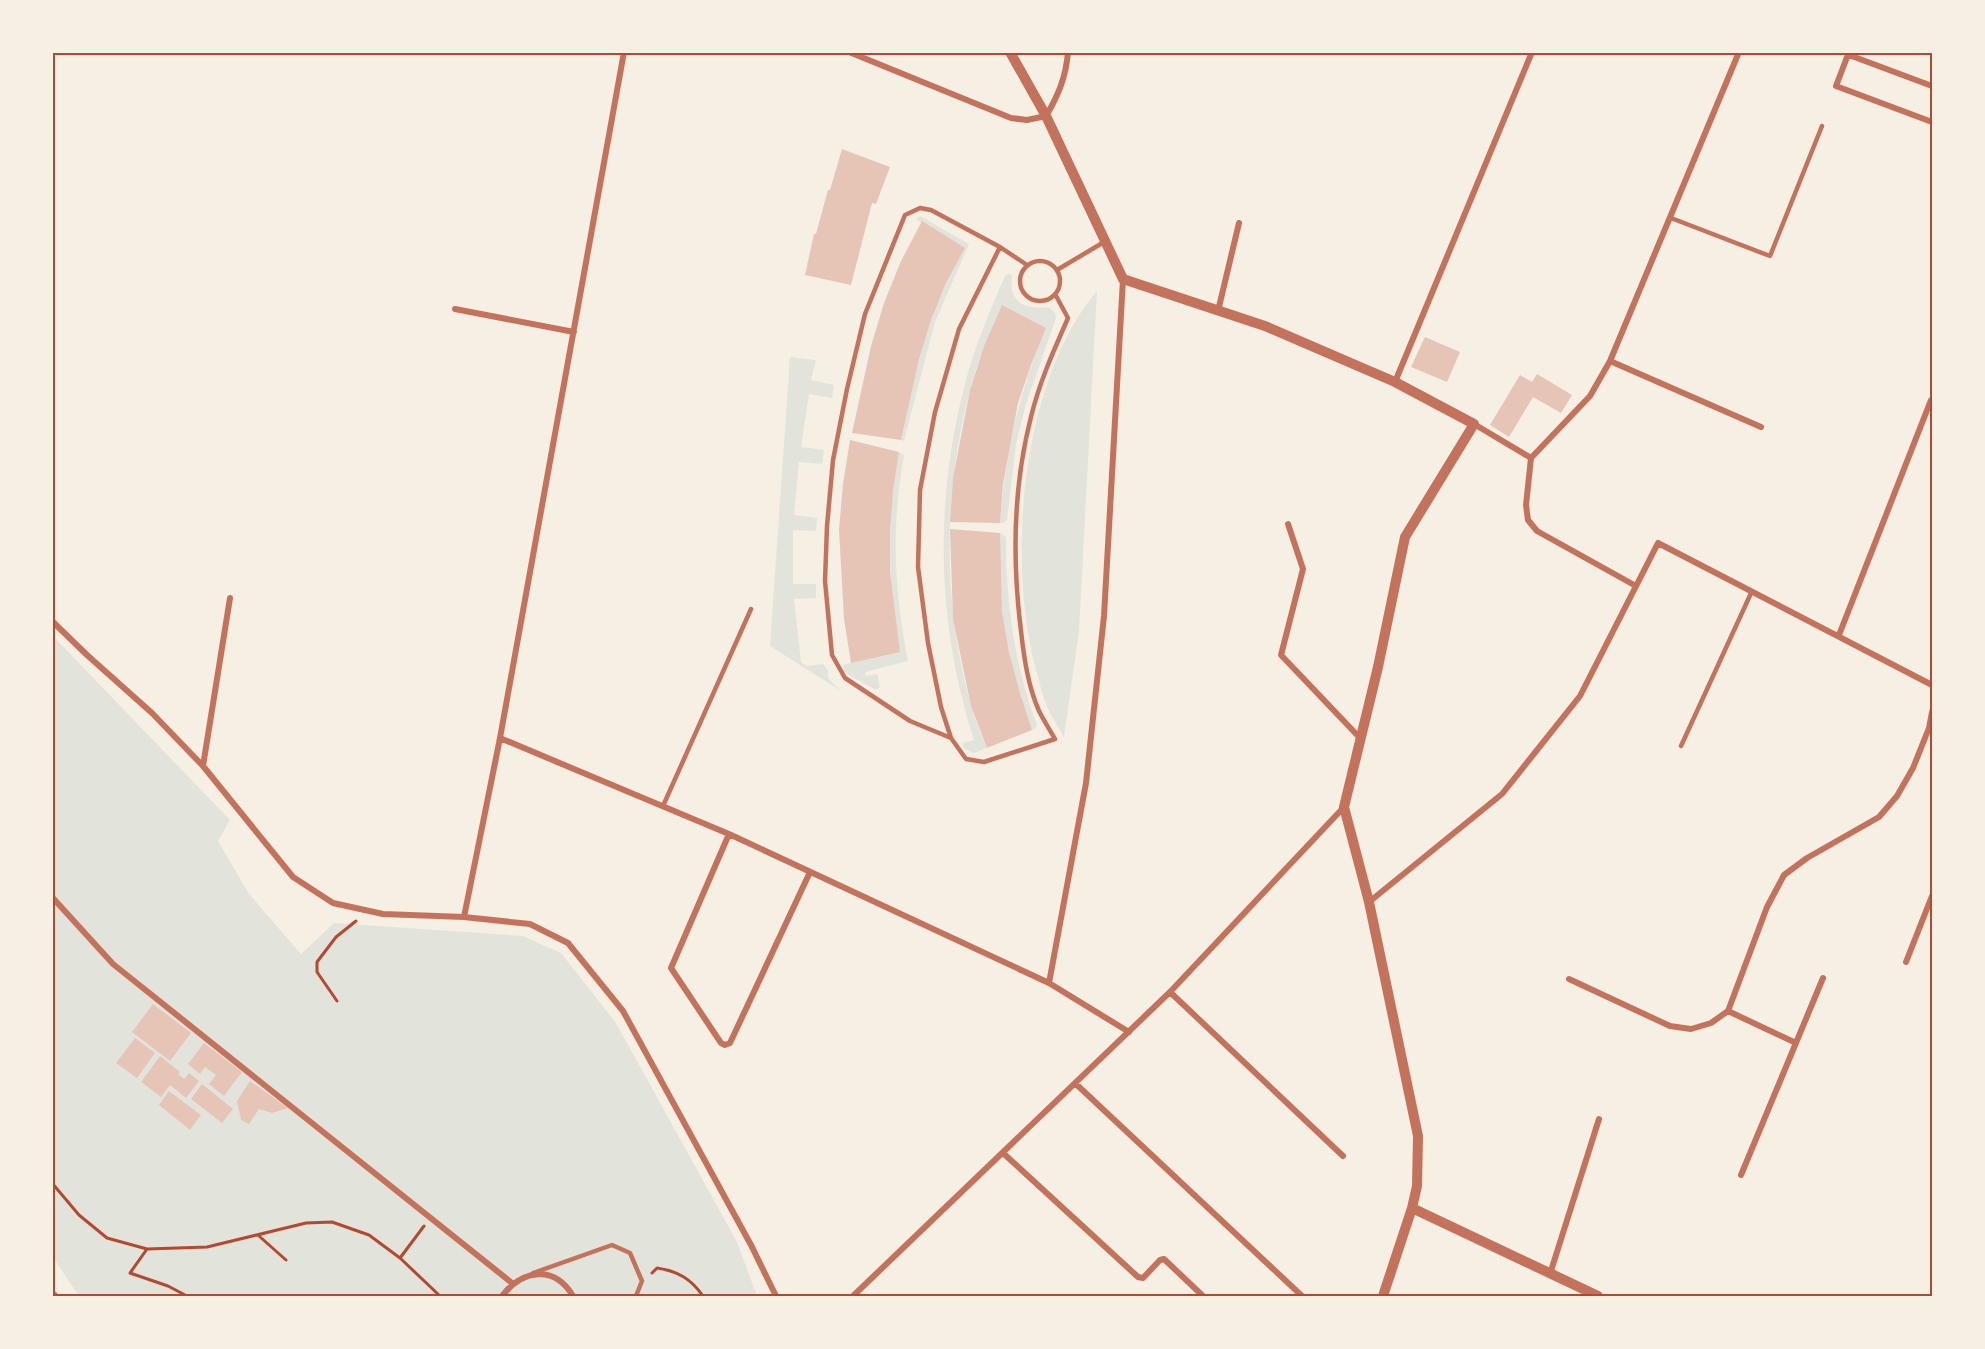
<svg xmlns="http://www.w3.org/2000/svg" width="1985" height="1349" viewBox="0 0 1985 1349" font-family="'PT Sans',sans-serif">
<rect width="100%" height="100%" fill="#f6efe4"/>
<path fill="#e2e4dc" d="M920,216L969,244L935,322L904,441L901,440C910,400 917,358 931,319C940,295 952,271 964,248L916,219Z
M1009,274L1012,275C1012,280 1011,286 1012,290C1018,310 1034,307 1050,308L1055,313L1056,318L1026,404L1016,444L1007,520L1003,523H1000C1006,450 1018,395 1046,328L1002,305C990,333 977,361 970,390C943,493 942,603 971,705C975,720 981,734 987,748L974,753L964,748L962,743L974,740C937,626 934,504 964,388C973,350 989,313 1005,276Z
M1097,291L1079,631L1064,737C1059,729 1054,721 1050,713C1043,700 1040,684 1036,670C1006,560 1021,380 1097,291Z
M790,357L816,360L811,380L834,385L832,398L809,394L801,447L824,450L822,464L799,462L794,515L817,518L816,531L793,530V584H816V598L794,599L801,662L806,666L823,664L828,670V678L841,691L770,646Z
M899,452L904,455C891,529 894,588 908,661L865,672L866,676L877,674L880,687L876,690L845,673L843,665L900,651C894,611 888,571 890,531C890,504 895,478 899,452Z
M1000,533L1006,537C1006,602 1014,664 1037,725L1035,729L1032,730C1019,691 1007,652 1002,612C999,586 1000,559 1000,533Z
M52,635L230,820L218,841L249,894L301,954L334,923L523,936L561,953L616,1023L737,1242L757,1296H79L52,1256Z"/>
<path fill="#e6c5b7" d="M842,149L890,167L876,204L872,203L851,285L805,275L814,234H816L828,190H830Z
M922,221L965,248L946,283L931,320L919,359L901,440L852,433L871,346L884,303L901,261Z
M1002,305L1046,328L1031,365L1018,403L1003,484L1000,523L950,522L953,478L970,390L984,346Z
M1425,337L1460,352L1447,382L1411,367Z
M1537,374L1572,395L1561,413L1533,397L1509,437L1490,425L1520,375L1532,382Z
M850,440L899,452L893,491L890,531V571L900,652L851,663L844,619L839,530L843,484Z
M950,529L1000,533L1002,612L1009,652L1020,693L1032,730L987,748L971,706L953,619Z
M153,1004L191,1033L170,1061L132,1032Z
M135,1038L155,1053L137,1078L116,1063Z
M204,1043L242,1072L224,1096L209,1084L216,1075L205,1067L200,1074L188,1064Z
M160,1056L180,1072L178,1074L184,1079L189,1073L199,1081L186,1098L170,1085L161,1097L141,1082Z
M250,1081L288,1108L272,1113L259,1109L249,1124L241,1120L237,1101Z
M202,1084L233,1109L222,1123L191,1099Z
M169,1091L201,1115L190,1130L159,1105Z"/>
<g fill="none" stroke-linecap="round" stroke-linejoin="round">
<path stroke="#b5482f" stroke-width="3" d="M337,1001L317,972V962L336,937L356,921
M52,1183L79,1215L107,1238L147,1249L207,1247L306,1223L332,1222L369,1235L400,1258L440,1296
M259,1236L286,1260
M147,1249L130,1273L168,1286L187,1296
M400,1258L424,1226
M652,1273L657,1268C678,1271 691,1279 703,1296"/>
<path stroke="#c5725c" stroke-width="4.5" d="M1671,218L1770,256L1822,126
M1000,247L959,329L935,412L920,490L918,567L928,643L941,707L951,738L966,759L984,762L1055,739C1050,730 1044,721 1039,711C1028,686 1024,658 1021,631C1012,559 1013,487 1031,417C1039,383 1054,350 1068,318L1055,294
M1020 281a20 20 0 1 1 40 0a20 20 0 1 1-40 0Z
M1057,270L1104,242
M951,738L910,721L845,678L832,655L825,581L827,526L833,460L847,389L865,314L905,215L920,208L931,210L1000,247L1027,265
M1681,746L1752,591
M663,806L751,609
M533,1273L612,1245L630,1253L642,1281L636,1296"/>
<path stroke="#c5725c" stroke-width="6" d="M849,52L1011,118L1027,120L1046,116C1058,96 1066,77 1068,52
M1849,52L1836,86L1932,122
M1849,55L1932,86
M455,309L574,332
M1218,311L1239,223
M1610,361L1761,427
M1395,382L1532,52
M1474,424L1531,458
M1531,458L1590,396L1610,361L1739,52
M1531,458L1526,505L1528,520L1537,531L1636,586
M1288,524L1303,569L1281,655L1360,738
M52,621L87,655L152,713L203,766L293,877L333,903L383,914L464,917L530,924L568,943L623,1011L751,1245L776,1296
M1839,635L1931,400H1932
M500,738L729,834L1049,983L1129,1032
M203,766L230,598
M729,834L671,968L721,1043L725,1045L730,1043L810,872
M52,897L113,964L512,1283
M1369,902L1502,794L1580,696L1658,543L1932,685
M464,917L500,738L624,52
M1906,962L1932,896
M1569,979L1670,1026L1691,1029L1711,1023L1728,1011L1767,907L1784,875L1807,858L1879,817L1897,796L1913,768L1929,728L1932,712
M1049,983L1086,783L1104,616L1123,279
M1170,992L1343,1156
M1728,1011L1796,1043
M1076,1084L1302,1296
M1003,1153L1138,1277L1143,1278L1160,1260L1164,1259L1203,1296
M1741,1175L1823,978
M1550,1274L1599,1119
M502,1296C522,1270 554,1264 573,1296
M853,1296L1170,992L1344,807"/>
<path stroke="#c5725c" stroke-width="10" d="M1010,52L1046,116L1123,279L1265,326L1395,382L1474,424L1405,537L1378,667L1344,807L1369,902L1418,1136L1417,1186L1412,1208L1383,1296
M1412,1208L1598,1296
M52,1296H53"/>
</g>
<rect width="1985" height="1349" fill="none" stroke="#f6efe4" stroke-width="108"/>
<rect x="54" y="54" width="1877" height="1241" fill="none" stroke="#b5482f" stroke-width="2"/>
</svg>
